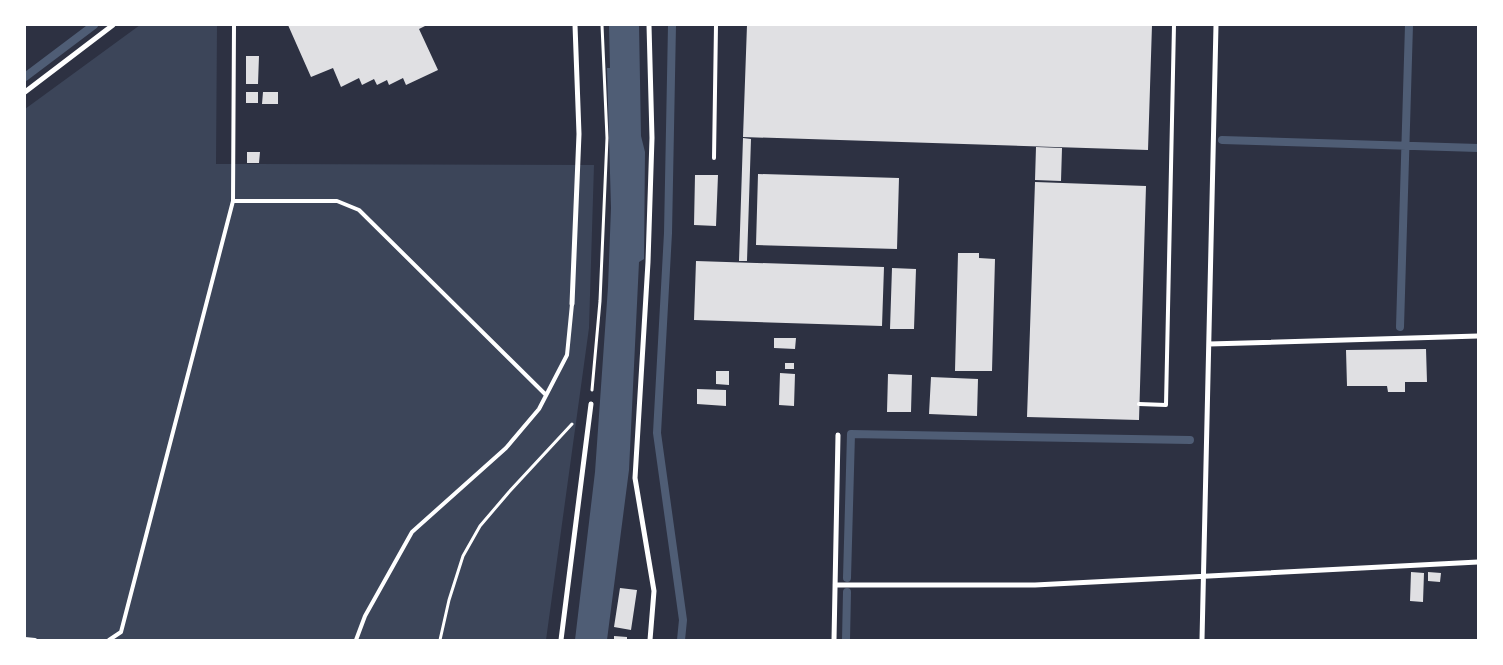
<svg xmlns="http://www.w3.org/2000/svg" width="1503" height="665" viewBox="0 0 1503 665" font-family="Poppins,sans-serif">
<rect width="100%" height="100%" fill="#2d3142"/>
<path fill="#3c4559" d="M140,25H217L216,164L594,165L589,328L546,640H25V109Z"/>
<path fill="#4f5d75" d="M609,25H639L641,136L645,152L644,259L639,262L629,470L607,640H575L595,472L608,287L611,208L607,68H610Z"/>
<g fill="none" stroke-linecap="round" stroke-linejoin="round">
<path stroke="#4f5d75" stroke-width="8" d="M672,25L668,233L657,433L683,620L681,640
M25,77L94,25
M1222,140L1478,148
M1400,327L1409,25
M847,578L851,434L1190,440
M846,640L847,592"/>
</g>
<path fill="#e0e0e3" d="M288,25H427L419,29L438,70L406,85L403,78L389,85L387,80L377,85L374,79L362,85L359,78L341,87L333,68L311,77Z
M747,25H1152L1148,150L743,137Z
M246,56H259L258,84H246Z
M246,92H258V103H246Z
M263,92H278V104H262Z
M743,138L751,139L747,261H739Z
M1036,147L1062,148L1061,181L1035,180Z
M247,152H260L259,163H247Z
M758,174L899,178L897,249L756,245Z
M695,175H718L716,226L694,225Z
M1035,182L1146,186L1139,420L1027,417Z
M958,253H979V258L995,259L992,371H955Z
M696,261L884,267L882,326L694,320Z
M892,268L916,269L914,329H890Z
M774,338H796L795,349L774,348Z
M1426,349L1427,382H1405V392H1388L1387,386H1347L1346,350Z
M785,363H794V369H785Z
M716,371H729V385L716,384Z
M780,373L795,374L794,406L779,405Z
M888,374L912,375L911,412H887Z
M931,377L978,379L977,416L929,414Z
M697,389L726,390V406L697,404Z
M1411,572L1424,573L1423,602L1410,601Z
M1428,572L1441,573L1440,582L1428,581Z
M620,588L637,590L631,630L614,627Z
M614,636L627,637V640H614Z"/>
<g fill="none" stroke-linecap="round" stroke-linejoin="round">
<path stroke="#fff" stroke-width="3" d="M592,390L600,301L607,138L602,25
M440,640L449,600L463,556L480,526L509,492L572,424"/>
<path stroke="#fff" stroke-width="4" d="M714,158L716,25
M233,201L234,25
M1139,404L1166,405L1174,25
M25,639L35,640
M109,640L121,632L233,201H337L359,210L546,395
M356,640L365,616L412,532L506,448L539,409L567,355L572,304"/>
<path stroke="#fff" stroke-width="5" d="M649,25L652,138L648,262L635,478L654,591L650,640
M25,92L113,25
M572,304L579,134L575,25
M1209,344L1478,336
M835,585H1035L1478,562
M561,640L591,404
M834,640L838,435
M1202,640L1216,25"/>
</g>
<rect width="1503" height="665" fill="none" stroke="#ffffff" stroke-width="52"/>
</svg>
